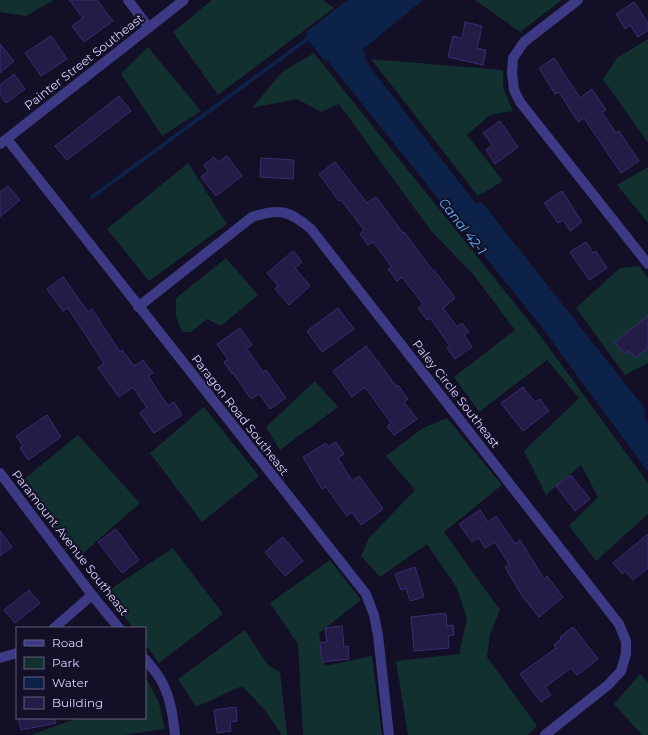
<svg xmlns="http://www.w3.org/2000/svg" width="648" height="735" viewBox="0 0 648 735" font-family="Montserrat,sans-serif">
<rect width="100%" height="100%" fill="#130f26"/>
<path fill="#12302f" d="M0,0H54L26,16L0,12Z
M212,0H323L334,8L218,95L173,32Z
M475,0H562L520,32Z
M648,39V143L603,79L617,58Z
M148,47L201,111L162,136L121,74Z
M314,53L536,330L648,483V514L596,561L569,526L598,497L581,465L546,495L524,451L579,398L547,360L479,412L454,377L515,330L473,274L431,231L339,104L321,112L297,99L252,108L282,72Z
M371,59L503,70V88L513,111L490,115L467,135L503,181L478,196Z
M188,163L227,224L149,281L107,229Z
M648,167V223L617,185Z
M226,258L258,295L221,326L207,319L191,332H182L176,317V298Z
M639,266L648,278V363L625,375L576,308L620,268Z
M315,381L338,407L280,450L266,427Z
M204,407L259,476L202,522L150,453Z
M447,418L502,485L444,532L500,610L490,634L487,657L537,726L528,735H408L396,661L459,654L467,619L457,588L427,544L380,577L361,556L369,538L415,490L386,456L423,428Z
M78,435L140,503L79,557L18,484Z
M173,548L223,614L159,663L145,644V628H133L106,592Z
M330,560L361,600L319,633L325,666L372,656L382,735H303L298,644L270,603Z
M245,630L268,665L280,672L287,735H281L280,732L263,708L242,686L196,707L178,679Z
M640,674L648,682V735H642L614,704Z
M145,676L159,703L165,729L123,735H31L78,718H145Z"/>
<path fill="#0c2248" d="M367,0H423L362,50L366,55L365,59L367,63L473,200L476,203L481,201L646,410C643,416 644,418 648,423V472L540,325L318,49L311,45Z"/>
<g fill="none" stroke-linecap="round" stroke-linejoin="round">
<path stroke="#0c2248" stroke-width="4" d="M92,197L313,35"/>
<path stroke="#0c2248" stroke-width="14" d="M328,54L313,35L359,0"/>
</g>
<path fill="#241b47" stroke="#3b2d73" d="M69,0H97L113,21L84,42L72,26L83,18Z
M634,2L648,23V30L638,37L630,25L625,29L616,14Z
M465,22L482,26L477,48L486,50L483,65L448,57L453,36L462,38Z
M51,36L67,59L41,76L25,53Z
M0,44L14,61L0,73Z
M554,58L580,98L592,89L606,110L602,112L616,133L619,131L639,161L621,173L584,118L578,122L559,92L555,94L539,68Z
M14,74L25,89L6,103L0,95V85Z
M119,96L131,111L67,160L55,146Z
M500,121L518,147L495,164L486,150L492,145L483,133Z
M227,156L242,176L216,196L201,177L208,171L204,165L214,157L218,162Z
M261,158L294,160L293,179L260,177Z
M335,162L367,203L376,197L403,233L404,232L433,271L434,270L455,298L443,308L457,327L462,323L469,332L464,335L472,347L455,359L447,348L450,346L430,318L427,320L418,308L423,304L402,277L397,281L388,269L392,267L373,242L368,245L360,234L364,230L341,200L339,201L319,174Z
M8,186L20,200L0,217V192Z
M562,191L582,222L570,231L563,220L558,223L544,203Z
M586,242L593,253L596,251L607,268L589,280L570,252Z
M293,251L302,262L295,268L310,286L289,305L275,289L278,286L267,273Z
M63,277L88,312L92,309L120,352L122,350L134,366L143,360L153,373L148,376L168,406L174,402L182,415L154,433L140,413L147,408L133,387L119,397L98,368L104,363L68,308L63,311L47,289Z
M338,308L354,329L322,352L307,331Z
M648,316V348L635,358L629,351L624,354L615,342Z
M240,328L252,345L247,349L263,372L266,370L286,398L270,409L259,394L251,399L233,373L232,374L224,362L228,359L217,344Z
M366,346L397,387L398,385L408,399L404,402L417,419L394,435L387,426L391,423L365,387L352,397L333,371Z
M523,387L535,402L540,399L549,411L523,431L501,403Z
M47,415L61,437L28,460L20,448L23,446L16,436Z
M336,442L344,454L338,458L352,481L359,476L383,509L361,525L352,512L347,516L326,487L322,489L303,457L326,443L328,447Z
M571,475L590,499L575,511L556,486Z
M480,510L488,522L496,516L515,544L520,540L544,579L547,576L563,597L539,617L522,596L505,567L509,564L495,542L485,548L479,538L472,542L459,524Z
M116,529L139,560L122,573L98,542Z
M0,531L12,547L0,556Z
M648,534V568L633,580L625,571L622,574L613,563Z
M283,537L303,561L285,576L265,552Z
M415,567L424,597L410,601L406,588L401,590L395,574Z
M29,590L40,603L15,623L4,610Z
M446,613L447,626L453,625L454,635L448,636L449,648L414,651L411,617Z
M342,626L344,647L348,646L349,659L322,662L320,643L327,642L325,628Z
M573,627L598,659L577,675L571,668L545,687L551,695L541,702L520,674L556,648L554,645L561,639L560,637Z
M236,707L237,721L230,722L231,731L217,733L214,710Z
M18,718H55L56,723L21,730Z"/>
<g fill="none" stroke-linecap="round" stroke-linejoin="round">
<path stroke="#3d3a85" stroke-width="10" d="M128,0L149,28
M578,0L524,42L513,58L512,73L514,90L520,102L648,264
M7,139L366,594L374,615L378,635L389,735
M0,144L184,0
M138,307L252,217C279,208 289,210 311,229L619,624L626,641V654L621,671L608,685L545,735
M0,473L92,595L119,628
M54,628L92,595
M0,658L17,653
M145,659C150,665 155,671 159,677C170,694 173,715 175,735"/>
</g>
<g text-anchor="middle" stroke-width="4" stroke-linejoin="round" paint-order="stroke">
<g font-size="12" fill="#d9d4ff" stroke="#130f26">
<text transform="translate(84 62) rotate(-38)" y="4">Painter Street Southeast</text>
<text transform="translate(456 394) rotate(52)" y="4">Paley Circle Southeast</text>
<text transform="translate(240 415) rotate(52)" y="4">Paragon Road Southeast</text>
<text transform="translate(70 543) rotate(52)" y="4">Paramount Avenue Southeast</text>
</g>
<g font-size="13" font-style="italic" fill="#62b6ff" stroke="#130f26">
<text transform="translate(463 226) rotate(52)" y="5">Canal 42-1</text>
</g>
</g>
<rect x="16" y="627" width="130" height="92" fill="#130f26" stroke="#625e7d"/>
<rect x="24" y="640" width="20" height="6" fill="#3d3a85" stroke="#625e7d"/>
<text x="52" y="647" font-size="12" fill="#d9d4ff">Road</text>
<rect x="24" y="657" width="20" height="12" fill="#12302f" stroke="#625e7d"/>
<text x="52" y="667" font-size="12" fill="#d9d4ff">Park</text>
<rect x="24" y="677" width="20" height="12" fill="#0c2248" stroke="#625e7d"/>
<text x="52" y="687" font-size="12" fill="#d9d4ff">Water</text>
<rect x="24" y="697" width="20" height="12" fill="#241b47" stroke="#625e7d"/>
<text x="52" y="707" font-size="12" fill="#d9d4ff">Building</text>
</svg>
